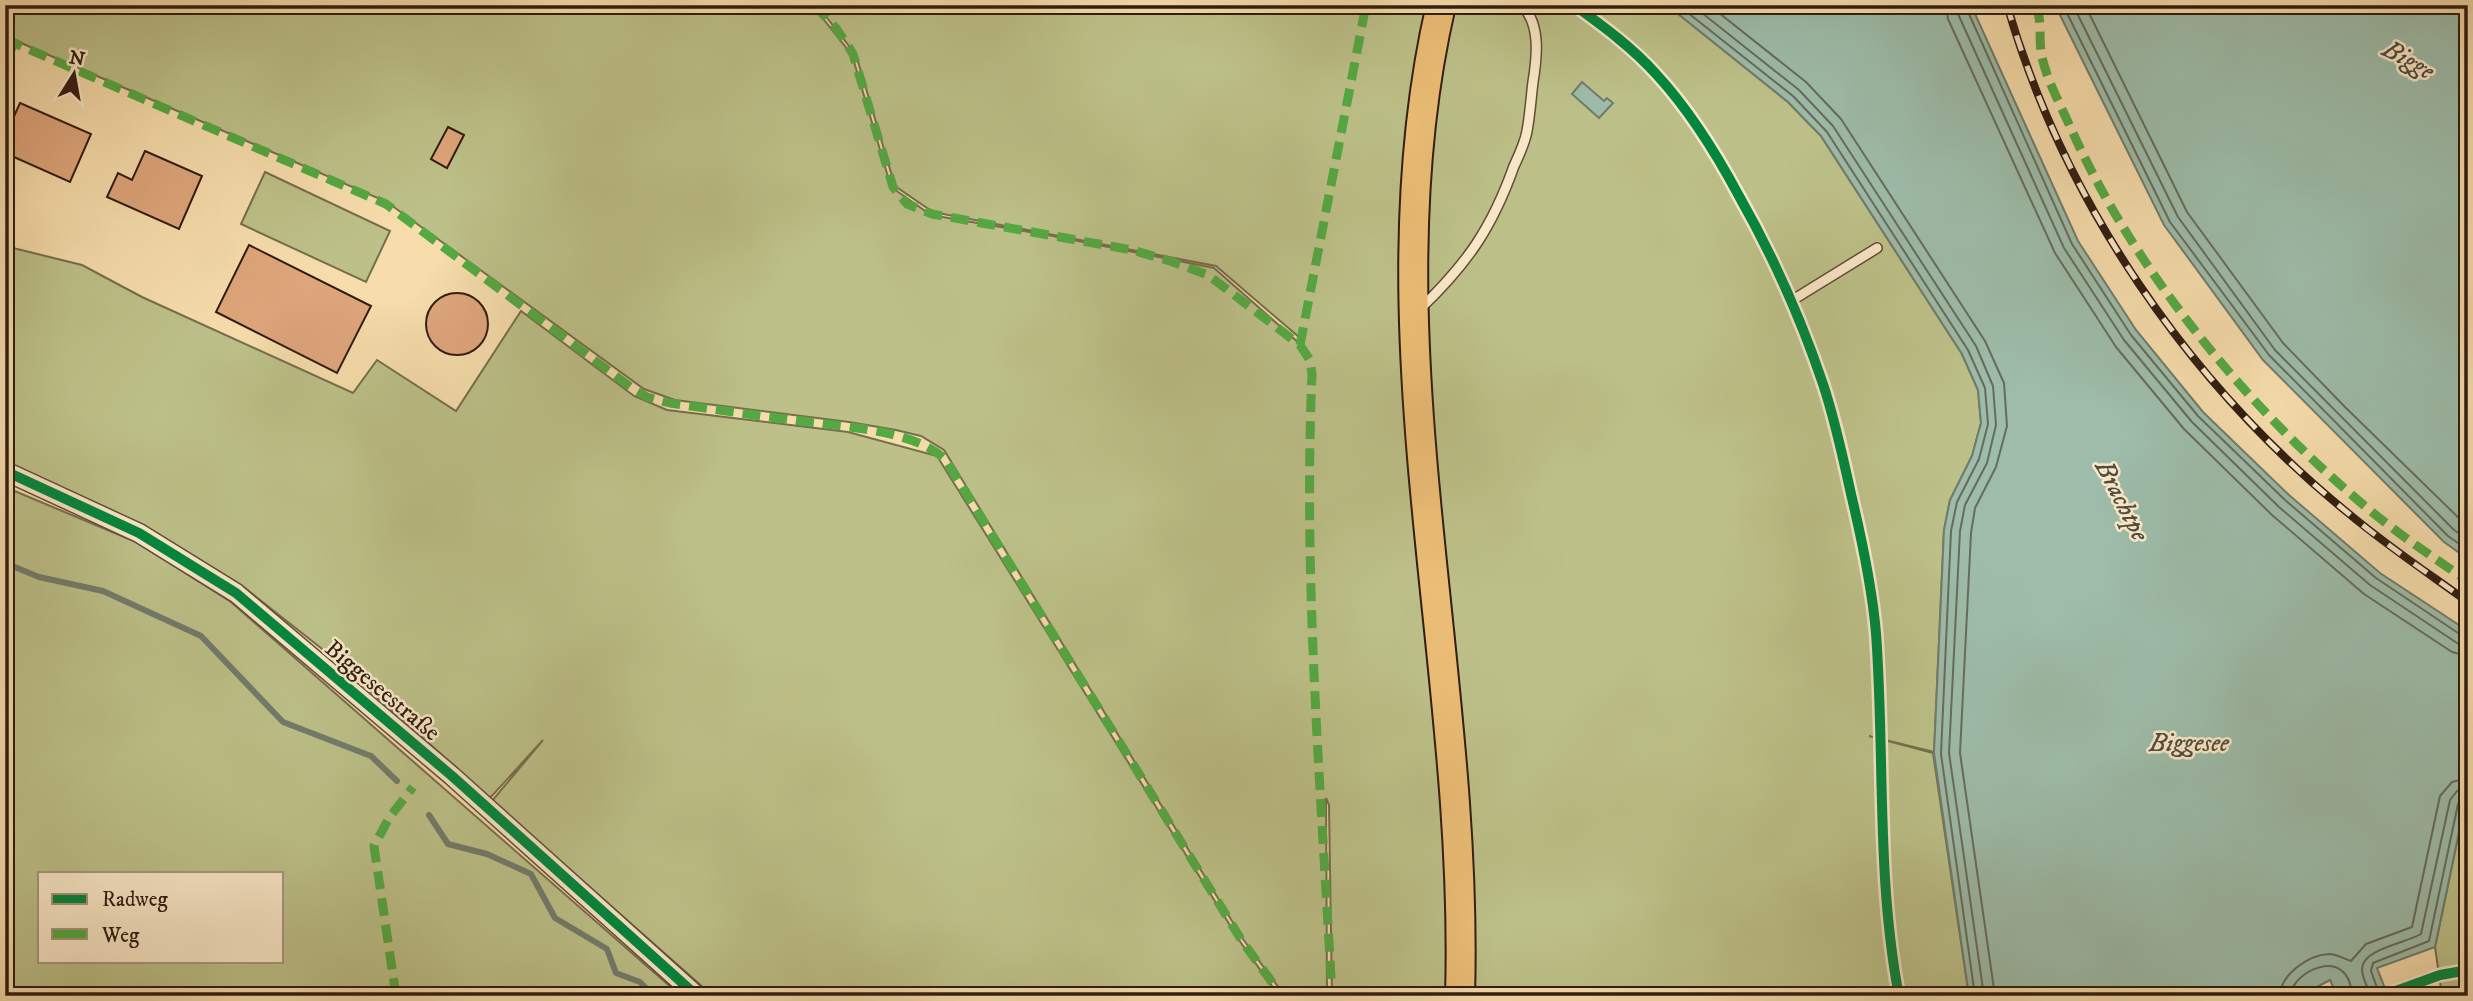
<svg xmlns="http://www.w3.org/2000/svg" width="2473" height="1001" viewBox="0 0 2473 1001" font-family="'IM FELL DW Pica',serif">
<rect width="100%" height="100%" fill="#f7ddac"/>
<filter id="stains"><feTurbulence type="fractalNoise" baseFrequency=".00286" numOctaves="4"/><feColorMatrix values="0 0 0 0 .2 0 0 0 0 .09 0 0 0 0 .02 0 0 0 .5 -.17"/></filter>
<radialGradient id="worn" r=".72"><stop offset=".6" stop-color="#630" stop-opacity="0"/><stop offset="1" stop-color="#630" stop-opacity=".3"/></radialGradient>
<path fill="#bdc189" stroke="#766e4d" stroke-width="2" fill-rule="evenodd" d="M5,5H812L852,55L891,187L931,215L1053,236L1214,268L1299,343L1300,338L1216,266L933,212L895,186L856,55L817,5H1667L1788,102L1821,136L1962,354L1978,390L1981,423L1972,456L1950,500L1944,530L1934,752L1869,736L1933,753L1969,996H1332L1329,805L1326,798L1327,996H1285L1243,939L944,450L921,436L896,430L849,422L675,400L644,389L387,202L5,36Z
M265,172L390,231L366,282L241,224Z
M5,246L82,265L142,297L353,393L377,360L456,411L521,311L634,396L667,410L848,432L937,456L1241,943L1279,996H713L492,801L543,740L490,798L331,656L241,585L141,524L5,463Z
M5,487L136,542L231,602L681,996H5ZM282,873V961H40V873Z
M2468,789V996H2442L2435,947Z"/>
<path fill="#9dbca9" stroke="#717c6c" stroke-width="2" d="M1667,5H1971L2078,241L2136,330L2203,412L2289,495L2380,573L2468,631V789L2435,947L2377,968L2388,996H2337L2330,980L2300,996H1969L1934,753L1944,530L1950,500L1972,456L1981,423L1978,390L1962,354L1821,136L1788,102Z
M2055,5H2468V559L2444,542L2263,360L2164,225Z
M1582,82L1604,101L1607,98L1613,103L1599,118L1572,94Z"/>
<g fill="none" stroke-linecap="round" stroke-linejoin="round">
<path stroke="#666c5d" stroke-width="2" d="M1678,5L1793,96L1827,132L1968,350L1985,388L1988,424L1979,459L1957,502L1951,531L1941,754L1975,996
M1692,5L1799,90L1833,126L1976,346L1993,386L1996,425L1987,463L1965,505L1960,531L1949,753L1984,996
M1709,5L1806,82L1841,119L1985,341L2004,383L2007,426L1996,467L1975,508L1971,533L1960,753L1995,996
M1946,5L1948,19L2055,253L2116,347L2184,429L2272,515L2364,594L2452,652L2468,656
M1956,5L1958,14L2064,248L2124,340L2192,422L2279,507L2370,585L2457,643L2468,646
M1965,5L2072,244L2131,335L2198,416L2285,500L2376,578L2461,635L2468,637
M2063,5L2170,222L2269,355L2448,536L2468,550
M2073,5L2178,217L2275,350L2454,530L2468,539
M2085,5L2187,212L2283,343L2345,407L2468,527
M2280,996C2280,975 2308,955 2329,954C2337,954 2344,959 2351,961L2366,944L2412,927L2440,796L2452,782L2468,778
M2290,996C2291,972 2349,943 2352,996
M2371,996C2368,988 2362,978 2362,969C2362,949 2406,943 2421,934L2450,800L2457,791L2468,788
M2380,996L2371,971L2373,963L2429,941L2458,804L2462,798L2468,797"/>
<path stroke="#717c6c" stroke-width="6" d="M5,563L39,577L103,591L201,636L283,722L371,756L397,781
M429,815L448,844L487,854L531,874L555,918L607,949L616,973L640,982L654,996"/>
</g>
<path fill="#dfa67c" stroke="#301c11" stroke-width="2" d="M20,103L91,134L70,182L5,153V136Z
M448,127L464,135L447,168L431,159Z
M145,151L202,176L179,229L107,197L118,173L132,180Z
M249,245L371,306L337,373L216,312Z
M426 324a31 31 0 1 1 62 0a31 31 0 1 1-62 0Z"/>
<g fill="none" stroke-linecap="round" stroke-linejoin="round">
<defs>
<path id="service" d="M1574,5C1603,26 1633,48 1657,75C1690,111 1716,153 1739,196C1773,256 1801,319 1823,384C1835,420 1843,457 1851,494C1862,540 1872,587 1876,633C1885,754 1876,876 1899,996
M1791,301L1877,248
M1420,309C1467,264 1492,228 1514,166C1519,155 1525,143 1527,131C1530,115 1531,98 1533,82C1537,57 1541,25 1522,5"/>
<path id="minor" d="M5,471L139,533L236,593L452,776L697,996"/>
<path id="primary" d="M1441,5C1365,332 1470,666 1460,996"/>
</defs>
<use href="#service" stroke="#624c38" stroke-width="12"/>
<use href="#minor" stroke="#624c38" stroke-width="21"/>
<use href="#primary" stroke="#301c11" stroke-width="32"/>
<use href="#service" stroke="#fae9c9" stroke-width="9"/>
<use href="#minor" stroke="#fae9c9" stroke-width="18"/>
<use href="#primary" stroke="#ecbe76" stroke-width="28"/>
<defs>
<path id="rail" d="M2007,5C2064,202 2189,384 2348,513C2386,545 2428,573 2468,602"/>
</defs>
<use href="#rail" stroke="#301c11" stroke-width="8"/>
<use href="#rail" stroke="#fae9c9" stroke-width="5" stroke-dasharray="16" stroke-linecap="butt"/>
<path stroke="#54a942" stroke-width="9" stroke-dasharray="18 9" stroke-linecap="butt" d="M814,5L836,28L853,54L893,187L907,204L932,214L1132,250L1170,261L1208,275L1300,345L1310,360L1312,374C1303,581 1321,789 1332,996
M2036,5C2042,20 2039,36 2041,52C2045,76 2058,100 2068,122C2130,263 2236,395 2352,495C2388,527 2428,554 2468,581
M5,39L386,204L633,389L647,397L670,403C711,409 752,415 794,420C838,427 911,428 945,459L1242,941L1282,996
M5,62L14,43
M1300,345L1366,5
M396,996L374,846L389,818L413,787"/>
<defs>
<path id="cycleway" d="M1574,5C1603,26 1633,48 1657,75C1690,111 1716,153 1739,196C1773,256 1801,319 1823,384C1835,420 1843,457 1851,494C1862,540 1872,587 1876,633C1885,754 1876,876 1899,996
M5,471L139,533L236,593L452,776L697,996
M2382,996L2440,975L2468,970"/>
</defs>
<use href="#cycleway" stroke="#fae9c9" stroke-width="15"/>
<use href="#cycleway" stroke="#00873e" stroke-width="10"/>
</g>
<g text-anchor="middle" stroke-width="5" stroke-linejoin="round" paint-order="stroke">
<g font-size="24" fill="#301c11" stroke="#fae9c9">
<text transform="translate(383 690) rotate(40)" y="8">Biggeseestraße</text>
</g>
<g font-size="26" font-style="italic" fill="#514c3f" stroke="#fae9c9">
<text transform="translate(2409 59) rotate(29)" y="9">Bigge</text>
<text transform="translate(2123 500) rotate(63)" y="9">Brachtpe</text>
<text x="2189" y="751">Biggesee</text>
</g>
</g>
<rect width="2473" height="1001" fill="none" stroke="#f7ddac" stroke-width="28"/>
<rect x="7" y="7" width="2459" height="987" fill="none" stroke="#301c11" stroke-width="3.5"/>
<rect x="14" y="14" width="2445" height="973" fill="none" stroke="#301c11" stroke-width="2"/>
<rect x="38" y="872" width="245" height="91" fill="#fae9c9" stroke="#a9977f" stroke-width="2"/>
<rect x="52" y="894" width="35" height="10" fill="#00873e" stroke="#a9977f" stroke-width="2"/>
<text x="102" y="906" font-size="21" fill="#301c11">Radweg</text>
<rect x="52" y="929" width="35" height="10" fill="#54a942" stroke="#a9977f" stroke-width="2"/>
<text x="102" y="942" font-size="21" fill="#301c11">Weg</text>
<g transform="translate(74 74) rotate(11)" stroke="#fae9c9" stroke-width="5" paint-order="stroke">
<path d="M0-5L12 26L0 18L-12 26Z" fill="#301c11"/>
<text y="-10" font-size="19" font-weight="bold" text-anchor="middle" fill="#301c11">N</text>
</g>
<rect width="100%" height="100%" filter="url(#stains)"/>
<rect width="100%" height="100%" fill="url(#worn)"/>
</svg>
